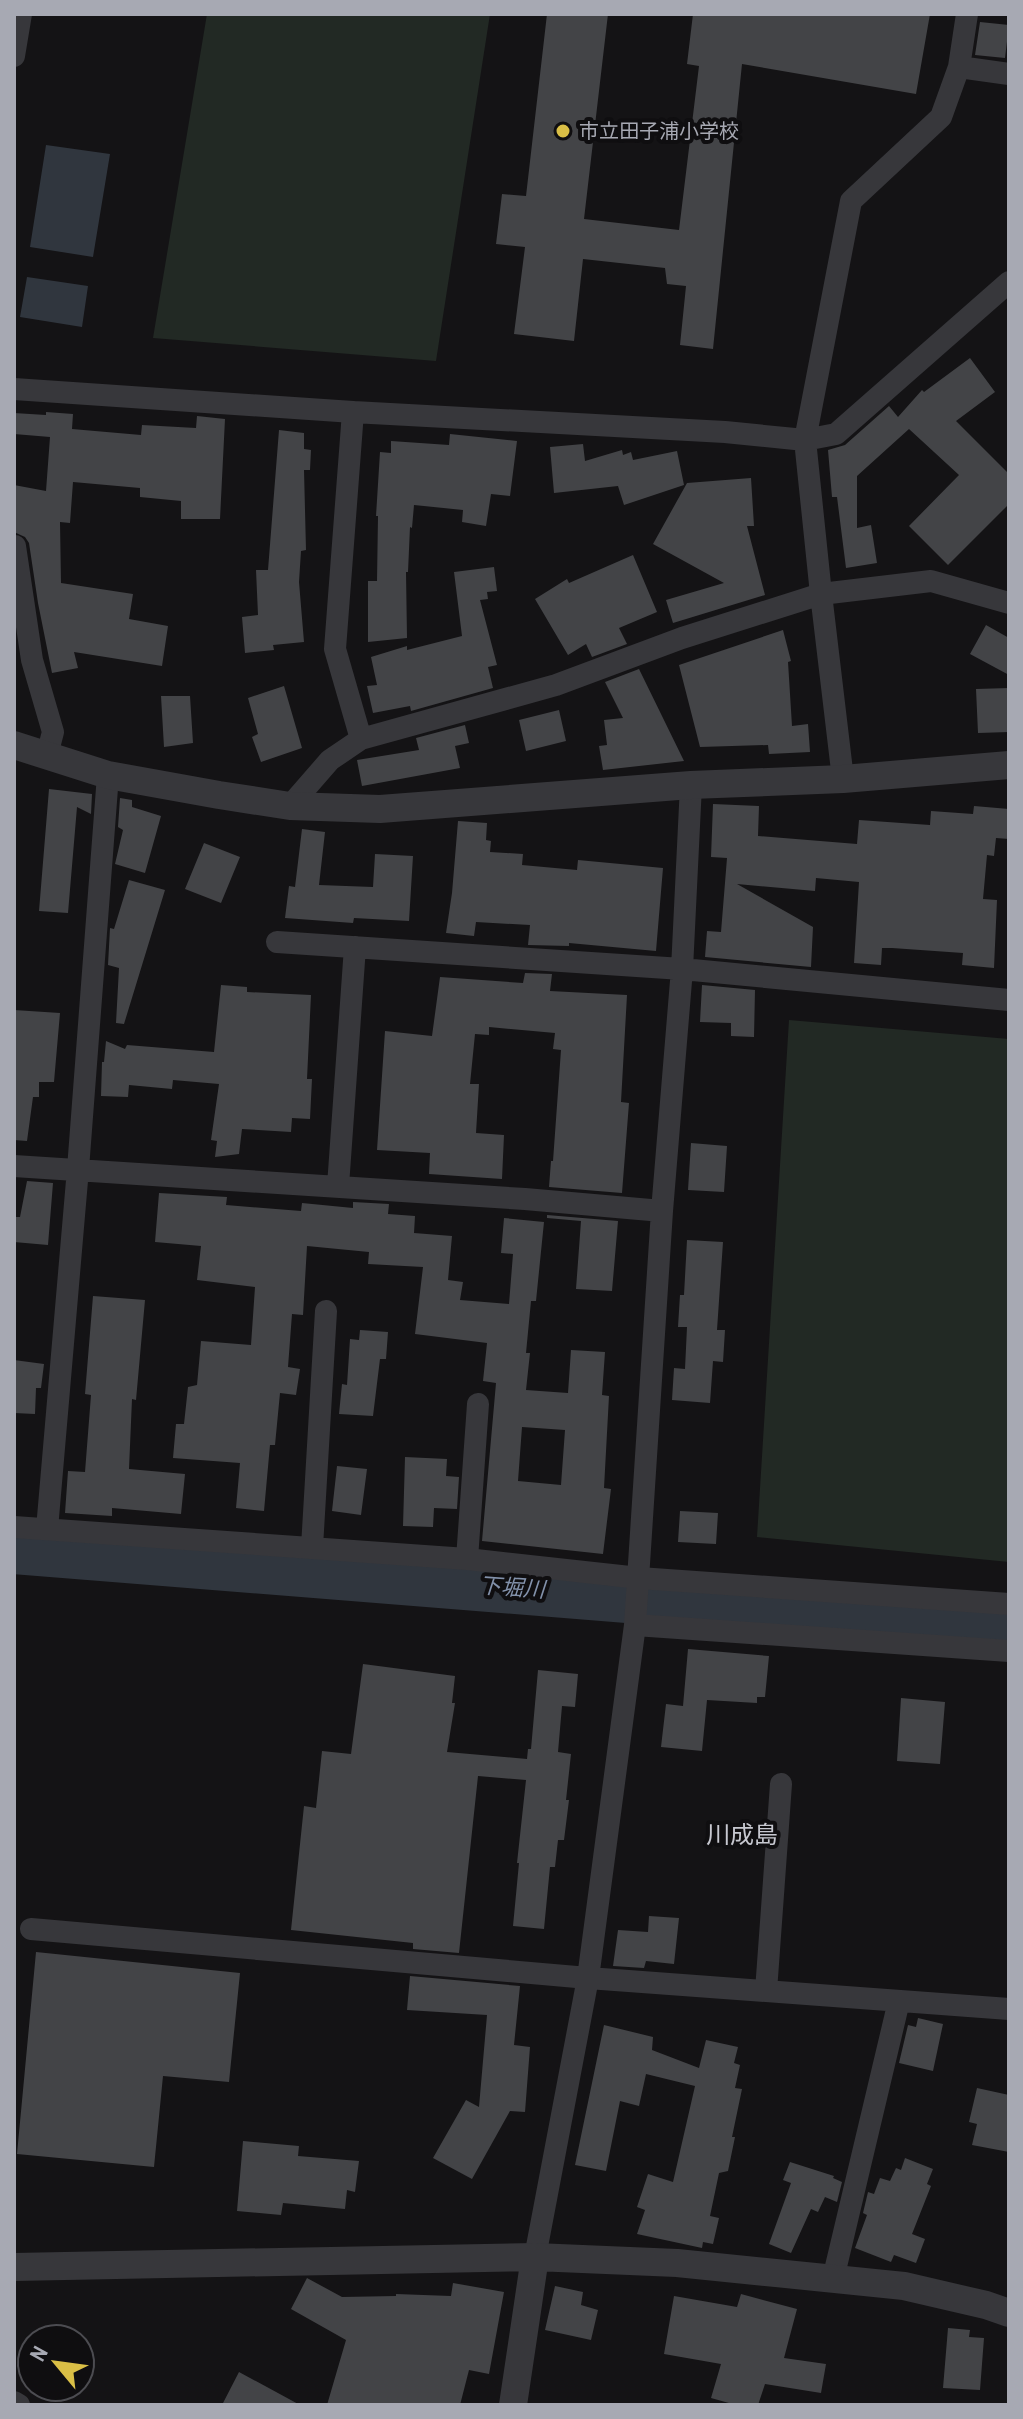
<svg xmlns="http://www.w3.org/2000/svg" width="1023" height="2419" viewBox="0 0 1023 2419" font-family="'Archivo Narrow','Noto Sans JP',sans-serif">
<rect width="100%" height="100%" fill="#141315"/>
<path fill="#222924" d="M207,14H490L436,361L153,338Z
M789,1020L1009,1039V1562L757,1537Z"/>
<path fill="#30363e" d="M46,145L110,154L93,257L30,247Z
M27,277L88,286L82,327L20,317Z"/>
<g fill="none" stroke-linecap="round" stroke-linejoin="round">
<path stroke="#30363e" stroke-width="50" d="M14,1549L677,1602L1009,1625"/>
</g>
<path fill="#434447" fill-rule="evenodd" d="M547,14H608L584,219L679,230L699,66L687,64L693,14H930L916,94L742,64L713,349L680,345L686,286L667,284L665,268L583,259L574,341L514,334L525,247L496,244L502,194L526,196Z
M980,22L1009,25L1005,58L975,55Z
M970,358L995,392L956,421L1009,474V504L948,565L909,526L959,475L909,429L857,476V528L871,525L877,563L846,568L837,497H832L828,450L845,445L889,406L898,417L922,390L924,392Z
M46,412L73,414L72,429L141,435L142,425L196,428L197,416L225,419L220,519H181V501L140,497V488L73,482L70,523L60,522L61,583L133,594L129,619L168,626L162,666L74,652L78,668L52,673L38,603L29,543L25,537L14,532V485L46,491L50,437L14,434V413L46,415Z
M279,430L304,433V449L311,450L310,470H304L306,550L301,551L299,582L304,642L273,645L274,650L245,653L242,617L258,615L256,570H268Z
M450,434L517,441L510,496L491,494L486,526L462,522L463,510L414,505L412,528L410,527L408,572H406L407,638L368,642V581H377L378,516H376L380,452L391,453V441L449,445Z
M583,444L585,461L622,450L623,455L631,452L633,460L677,451L684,485L624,505L618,486L554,493L550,447Z
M751,478L754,526H747L765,595L673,623L666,600L724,583L653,544L687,483Z
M633,555L657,612L619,628L627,644L592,657L586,644L568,655L535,599L567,579L569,583Z
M494,567L497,591L487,592L488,599L480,600L497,665L488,667L493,688L411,711L410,706L373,713L367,686L377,685L371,657L407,646V650L462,636L454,572Z
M986,625L1009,638V675L970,654Z
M783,630L791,661L788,662L792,726L808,724L810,752L769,754L768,745L700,747L679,665Z
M639,669L684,761L603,770L599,746L607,745L604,720L623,718L605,682Z
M284,686L302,748L261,762L252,737L258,734L248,698Z
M1009,688V732L978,733L976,689Z
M161,696H190L193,743L164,747Z
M559,710L566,741L526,751L519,720Z
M465,725L469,743L455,746L460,768L362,786L357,760L419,750L416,738Z
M49,789L92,794L91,814L77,807L68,913L39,911Z
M120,798L132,800V807L161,816L145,873L115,864L123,830L118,827Z
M713,804L759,806L758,836L857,844L859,820L930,825L931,811L973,814L974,806L1009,809V839L996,838L994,856L987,855L983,899L997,900L994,968L962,965L963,953L892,948H882L881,965L854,963L859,882L816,878L815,891L737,884L813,927L811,967L705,957L707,931L721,932L727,858L711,857Z
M458,821L487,823L486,840L491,841L490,852L523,854L522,865L577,870L578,860L663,868L656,951L569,943V946L528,945L530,925L476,922L474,936L446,933L452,893Z
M302,829L325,832L319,885L373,887L375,854L413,856L409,921L354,918L353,923L285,918L289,886L295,887Z
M204,843L240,857L221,903L185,889Z
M129,880L165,890L124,1024L116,1023L119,968L108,965L110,928L114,929Z
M525,973L552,974L550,991L627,995L621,1102L629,1103L622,1193L549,1187L551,1161H553L561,1050L553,1049L555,1033L489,1027V1035L475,1034L470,1084H479L476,1133L504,1135L502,1179L429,1174L430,1153L377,1150L385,1031L432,1036L440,977L523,983Z
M221,985L247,987V992L311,995L307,1079H312L310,1119L292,1118L291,1132L242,1129L239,1154L215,1157L217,1141L211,1140L219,1084L173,1080L172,1089L129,1085L128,1097L101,1096L102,1062H104L106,1041L125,1049L127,1045L214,1052Z
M702,985L755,990L754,1037L731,1036V1023L700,1022Z
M14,1010L60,1013L54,1082H39V1097H33L27,1141L14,1140Z
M691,1143L727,1146L724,1192L688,1190Z
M27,1181L53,1183L48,1245L14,1242V1217H20Z
M159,1193L227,1197L226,1205L301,1211L302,1203L353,1208V1202L389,1204L388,1214L415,1216L414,1233L452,1236L448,1280L463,1282L460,1300L509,1304L513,1254L501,1253L504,1218L544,1222L536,1301H531L526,1353H530L526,1390L568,1393L571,1350L605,1352L602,1395L609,1396L604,1488L611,1489L603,1554L482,1541L496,1383L483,1381L487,1343L415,1334L423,1267L368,1264L369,1252L307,1246L303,1315L292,1314L288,1367L300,1369L296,1395L280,1393L275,1445H270L264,1511L236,1508L240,1463L173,1458L176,1424H184L188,1387L197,1385L201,1341L251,1345L255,1287L197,1280L201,1246L155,1242ZM522,1427L565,1430L561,1485L518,1481Z
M547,1215L618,1221L612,1291L576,1289L581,1221L547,1218Z
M687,1240L723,1242L717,1330H725L723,1362L713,1361L710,1403L672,1400L674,1368L685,1369L687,1327H678L680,1295H684Z
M93,1296L145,1300L136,1400L132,1399L129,1469L185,1474L181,1514L112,1508V1516L65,1513L68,1471L85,1472L91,1395L85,1394Z
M360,1330L388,1332L386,1359H380L373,1416L339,1414L342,1384L347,1385L350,1339L359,1340Z
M14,1360L44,1364L41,1388H36L35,1414L14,1413Z
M405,1457L447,1459L446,1476L459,1477L457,1509L434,1508L433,1527L403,1526Z
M337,1466L367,1469L361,1515L332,1511Z
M680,1511L718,1513L716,1544L678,1542Z
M688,1649L769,1656L765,1697H757V1703L707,1700L702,1751L661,1747L666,1704L683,1706Z
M363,1664L455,1676L452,1703H455L447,1752L527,1759L528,1749H531L538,1670L578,1674L575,1707L562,1706L558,1752L571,1754L566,1800H569L564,1840H558L555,1867H550L544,1929L513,1926L519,1863H517L526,1780L478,1776L459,1953L413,1949V1943L291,1930L304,1806L316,1808L322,1751L351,1754Z
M901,1698L945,1702L940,1764L897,1761Z
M649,1916L679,1918L674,1964L646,1961L644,1968L613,1966L618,1930L648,1932Z
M36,1952L240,1973L229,2082L163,2076L154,2167L17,2154Z
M410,1976L520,1986L514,2045L530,2047L525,2112L510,2111L472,2179L433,2158L466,2100L479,2107L487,2015L407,2010Z
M918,2018L943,2024L933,2071L899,2063L908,2025L916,2027Z
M604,2025L653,2037L652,2050L699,2068L706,2040L738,2047L734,2063L740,2065L735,2088L742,2089L732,2137H735L728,2171L719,2173L710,2216L719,2218L713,2244L703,2242L702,2248L637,2234L645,2210L637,2207L648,2174L673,2182L695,2086L646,2074L639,2106L620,2101L606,2171L575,2165Z
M977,2088L1009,2095V2152L972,2145L977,2124L969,2122Z
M243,2141L299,2146L298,2156L359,2161L355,2192L347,2190L345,2209L283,2203L281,2215L237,2211Z
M905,2158L933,2169L927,2184L931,2186L912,2234L925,2239L916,2263L894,2255L891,2262L855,2248L867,2215L863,2213L868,2192L874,2194L880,2178L890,2181L896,2168L901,2170Z
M790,2162L834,2176L833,2178L842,2182L837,2202L825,2197L818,2212L811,2209L791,2253L769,2244L791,2183L783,2180Z
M307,2278L342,2297L396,2296V2294L451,2296L453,2283L504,2292L489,2374L469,2370L460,2405H327L346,2340L291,2309Z
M555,2286L583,2292L581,2305L598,2310L591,2340L545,2330Z
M741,2294L797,2309L784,2358L826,2364L821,2393L765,2384L758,2405H736L711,2398L721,2364L664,2354L674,2296L737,2307Z
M948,2328L970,2330L969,2337L984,2338L980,2390L943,2388Z
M239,2372L300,2405H222Z"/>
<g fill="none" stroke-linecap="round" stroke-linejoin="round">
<path stroke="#37373b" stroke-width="22" d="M14,56L21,14
M959,67L1009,74
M14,389L353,412L725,432L805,440L836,434L1009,282
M353,412L335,649L361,739
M15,546L32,660L53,732L47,755
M843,779L821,594L805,440L851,201L941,117L959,67L967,14
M290,806L330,760L361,739L556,685L682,638L821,594L931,581L1009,603
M277,942L682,969L1009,1000
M14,1166L525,1199L662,1211
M338,1186L355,947
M14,1527L467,1559L639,1578L1009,1604
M47,1529L78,1169L108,775
M312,1547L326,1311
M467,1559L478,1404
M635,1625L1009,1651
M31,1929L588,1978L1009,2009
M766,1991L781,1784
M535,2257L588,1978L635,1625L662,1211L682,969L691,785
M833,2279L899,2001
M14,2402L19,2405"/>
<path stroke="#37373b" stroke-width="28" d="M14,745L108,775L219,795L290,806L380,809L691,785L843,779L1009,765
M14,2267L535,2257L677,2263L904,2286L986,2305L1009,2313
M513,2405L535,2257"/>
</g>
<circle fill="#dabf46" stroke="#0f0e10" stroke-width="3" cx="563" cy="131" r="8"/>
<g text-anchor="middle" stroke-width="8" stroke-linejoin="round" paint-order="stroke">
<g font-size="20" fill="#a7a9b3" stroke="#0f0e10" text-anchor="start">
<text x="579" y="138">市立田子浦小学校</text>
</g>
<g font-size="22" font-style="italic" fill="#8291aa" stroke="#0f0e10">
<text transform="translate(512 1587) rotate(4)" y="8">下堀川</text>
</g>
<g font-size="24" fill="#c7c8d0" stroke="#0f0e10">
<text x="742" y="1843">川成島</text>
</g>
</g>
<rect width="1023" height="2419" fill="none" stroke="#a7a9b3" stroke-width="32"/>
<g transform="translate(56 2363) rotate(299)"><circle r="38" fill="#0f0e10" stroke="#4c4c51" stroke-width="2"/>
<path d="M0-6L14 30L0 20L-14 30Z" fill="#dabf46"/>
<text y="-12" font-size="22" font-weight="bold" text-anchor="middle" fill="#a7a9b3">N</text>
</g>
</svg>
